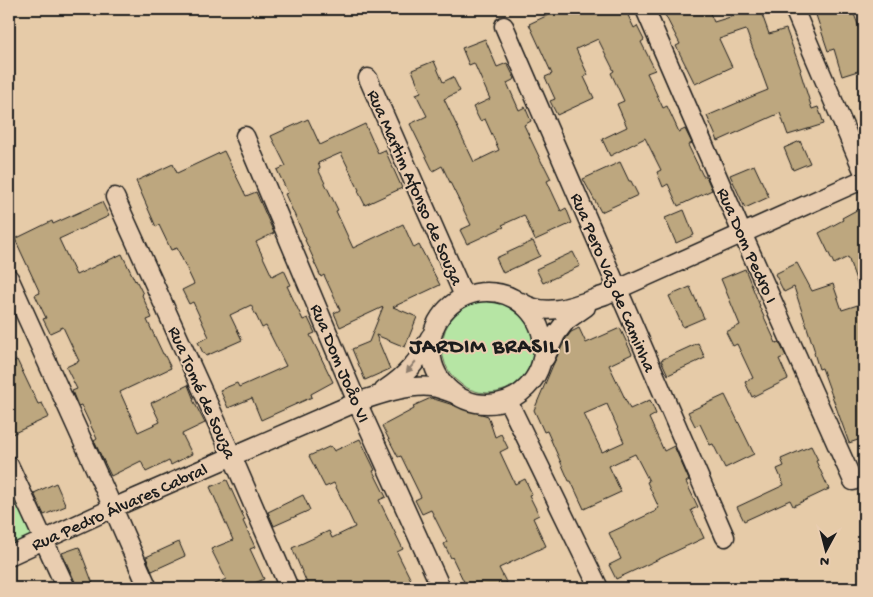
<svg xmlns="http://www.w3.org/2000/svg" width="873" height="597" viewBox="0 0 873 597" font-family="'Gochi Hand',sans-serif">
<rect width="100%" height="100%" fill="#e6cba8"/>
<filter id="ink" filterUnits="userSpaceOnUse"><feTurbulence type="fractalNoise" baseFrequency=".02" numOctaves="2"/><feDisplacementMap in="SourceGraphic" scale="10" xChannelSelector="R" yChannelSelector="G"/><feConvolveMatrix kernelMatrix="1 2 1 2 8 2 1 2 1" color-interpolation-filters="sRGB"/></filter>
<g filter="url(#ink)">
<path fill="#b6e5a4" stroke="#698060" d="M442 347a46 46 0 1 1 92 0a46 46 0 1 1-92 0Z
M9,477L36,533L9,547Z"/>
<path fill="#bda77f" stroke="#1c1c1c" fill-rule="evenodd" d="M561,9H625L634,28L637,26L644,40L641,42L655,70L647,73L663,108L667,106L679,132L685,129L692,143L688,145L703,176H706L712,190L678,206L668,184L663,187L657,172L661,170L645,138L610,156L602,139L627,127L617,104L624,101L611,73L614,71L598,39L576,49L588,75L584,77L594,98L557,115L550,101L555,99L545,77L552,74L529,24Z
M662,9H708L714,22L756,9H760L769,34L786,29L801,70L800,71L812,109L818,107L824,124L788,135L780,113L718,141L707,116L758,94L768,90L746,30L719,39L732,67L695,84L676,46L680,44Z
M814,9H852L864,40V69L842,76L834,49L828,51Z
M485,39L497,67L507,63L515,79L507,83L519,110L525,107L531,121L524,125L543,165H544L551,179L547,181L561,211L566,208L572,223L535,240L524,215L502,225L504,227L467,244L460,230L471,225L442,166L433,171L410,124L427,116L416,94L421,92L412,70L434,61L443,82L453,77L460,91L444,99L474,162L499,150L485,119L480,121L473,107L490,99L474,63L469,65L462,48Z
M308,119L320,145L365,124L378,153L385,150L402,188L365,205L358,191L359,190L341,153L318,163L320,168L318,169L338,210L336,211L353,248L403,224L414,248L419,245L440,285L393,307L417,317L405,347L376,335L390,369L365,380L352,349L369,342L383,307L340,327L334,313L340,310L324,275L321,277L314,262H315L305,240H306L285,194L288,193L277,170L286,166L271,136Z
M800,141L810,163L793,170L784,148Z
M224,151L246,196L256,192L274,233L256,242L272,276L284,270L291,285L287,286L303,320L308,318L315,333L310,335L333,382L311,394L312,397L261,420L252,398L228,408L220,390L237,383L239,387L286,366L266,326L262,328L251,305L230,315L242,340L206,356L204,353H203L198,342L209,337L193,302L189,304L182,290L194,284L177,248L171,250L159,225L156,227L136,181L173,164L177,173Z
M620,162L629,181H631L638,195L601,212L583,179Z
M754,165L769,197L745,208L730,175Z
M102,202L109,216L59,239L76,275L122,254L135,281L136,280L143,294L142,295L152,318L147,320L163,354H164L171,368L120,392L138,432L160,422L151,403L188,385L194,400H193L205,423L182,434L192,454L171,465L169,461L146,472L141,461L111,476L94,441L97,439L81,405L78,406L72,391L77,389L66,367L79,361L63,327L50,333L43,319L46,318L35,295L40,293L15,239L52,221L53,224Z
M864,206V296L862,297L848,257L834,264L819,233L843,220L842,218Z
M684,210L694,235L676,243L665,218Z
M533,241L540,256L503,273L496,258Z
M573,252L580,266L543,283L536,269Z
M797,263L812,291L833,284L842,310L864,303V358L860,359L864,373V438L849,443L822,368L819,369L814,353L815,352L794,287L784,292L775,274Z
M745,269L760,306H759L776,343L779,342L786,356L779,359L788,379L752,397L745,382L753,378L737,344L733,346L726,332L740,325L721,279Z
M690,287L704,318L683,327L669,296Z
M579,328L586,343L620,328L632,354L609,365L630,409L650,400L656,414L649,418L664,451L674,446L689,480L686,482L698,507L691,510L704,538L616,579L609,565L621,559L609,533L656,511L655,510L659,508L647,482L649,481L635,454L609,466L621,492L584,509L571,481H569L547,431L544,432L534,410L553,365L565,340L571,332ZM607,404L624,442L602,452L584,414Z
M698,343L705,358L668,375L661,360Z
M17,360L38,404L42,403L49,417L12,434L9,428V364Z
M725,395L754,454L725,468L713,444L710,445L700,424L695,426L688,412Z
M431,398L488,416L495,437L501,434L508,448L500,452L515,484L525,479L532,494L529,495L539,515L533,518L546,546L499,568L509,588H467L452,557L451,558L444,544L447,542L431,510L422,514L415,500L421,497L401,456L398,457L382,426L414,409L413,406Z
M360,439L375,470L373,471L386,497L379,500L403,549L397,552L415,588H309L292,548L329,531L332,538L355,527L334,483L325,487L309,456L331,446L334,451Z
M811,446L818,460L816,461L829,489L793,506L790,500L744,521L737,507L784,485L777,469L784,466L781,459Z
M227,480L245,520L243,521L255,547L250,549L264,579L243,588H206L226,579L211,549L233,540L210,487Z
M56,483L66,506L44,515L34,493Z
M303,495L310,510L274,526L268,512Z
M179,542L185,556L152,571L146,557Z
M79,547L93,584L83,588H77L76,584L62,553Z"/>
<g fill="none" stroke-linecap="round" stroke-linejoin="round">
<defs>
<path id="street" d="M645,9L742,233L853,481
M794,9L864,173
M504,26L725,537
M368,78L464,296
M245,136L357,402L441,588
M115,197L232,456L289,588
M9,278L113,508L148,588
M431 348a56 56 0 1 1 112 0a56 56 0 1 1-112 0Z
M521,302C547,319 578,304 605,295L864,179
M545,358L556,334L566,321L586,307
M384,390C406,376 419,361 430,337
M508,401L598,586
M9,465L66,588
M9,556L113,508L357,402C379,395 409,384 432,387C440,388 447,391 455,394"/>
</defs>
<use href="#street" stroke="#1c1c1c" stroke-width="21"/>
<use href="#street" stroke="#e9cdb0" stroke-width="18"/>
</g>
<defs><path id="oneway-solid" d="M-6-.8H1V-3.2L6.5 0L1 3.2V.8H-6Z" transform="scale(1.25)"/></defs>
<use fill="#8d7d6d" href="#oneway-solid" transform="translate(411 367) rotate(130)"/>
</g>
<g text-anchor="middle" stroke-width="4" stroke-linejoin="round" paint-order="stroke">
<g font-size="18" fill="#1c1c1c" stroke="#e9cdb0">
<text transform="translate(416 187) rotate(66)" y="6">Rua Martim Afonso de Souza</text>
<text transform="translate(748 245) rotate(66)" y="6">Rua Dom Pedro I</text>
<text transform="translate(614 282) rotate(67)" y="6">Rua Pero Vaz de Caminha</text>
<text transform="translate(341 363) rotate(67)" y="6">Rua Dom Joåo VI</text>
<text transform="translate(203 392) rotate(66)" y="6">Rua Tomé de Souza</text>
<text transform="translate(119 506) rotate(-24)" y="6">Rua Pedro Álvares Cabral</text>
</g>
<g font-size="22" font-weight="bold" letter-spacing="1" fill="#1c1c1c" stroke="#e9cdb0">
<text x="490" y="352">JARDIM BRASIL I</text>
</g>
</g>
<rect width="873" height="597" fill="none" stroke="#e9cdb0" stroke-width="30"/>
<rect x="15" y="15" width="843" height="567" fill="none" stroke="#1c1c1c" stroke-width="2" filter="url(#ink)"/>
<g transform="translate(826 550) rotate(187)" stroke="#e9cdb0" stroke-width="4" paint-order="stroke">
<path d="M0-4L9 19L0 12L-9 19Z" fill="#1c1c1c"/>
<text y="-8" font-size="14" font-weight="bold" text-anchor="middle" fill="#1c1c1c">N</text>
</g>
</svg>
